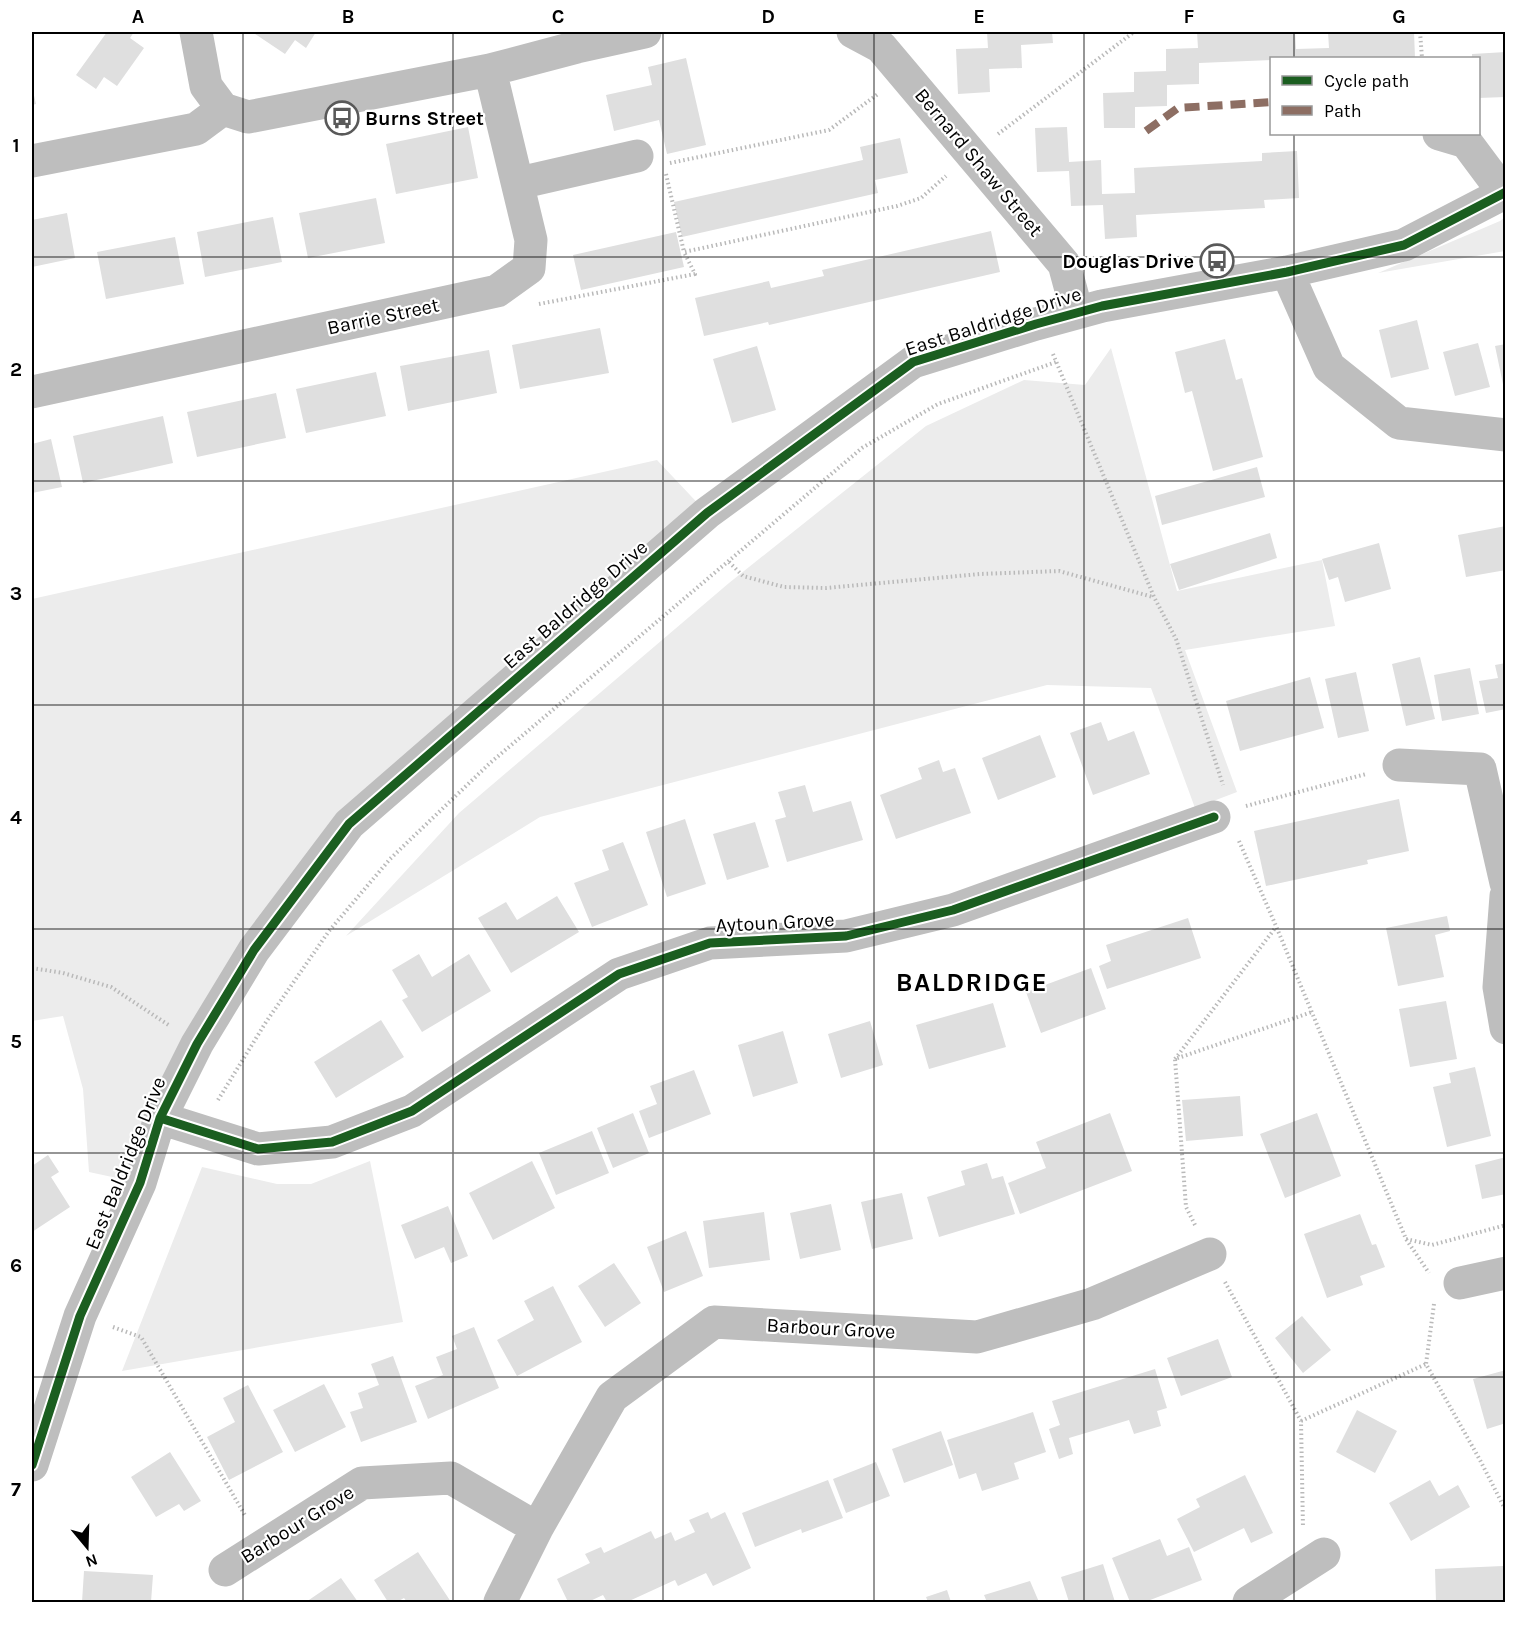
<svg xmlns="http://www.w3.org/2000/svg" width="1537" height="1634" viewBox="0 0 1537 1634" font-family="Karla,sans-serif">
<rect width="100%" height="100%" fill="#fff"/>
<path fill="#ececec" d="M1505,217V251L1378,273L1500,221Z
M1111,348L1177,591L1322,560L1335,626L1185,650L1237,792L1195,808L1151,688L1047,685L540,817L346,936L459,813L729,583L926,426L1024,380L1085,385Z
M657,460L707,513L349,824L254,950L140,1183L89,1172L83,1089L63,1016L32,1021V599Z
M370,1161L403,1322L122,1371L202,1167L277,1184H311Z"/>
<path fill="#dfdfdf" d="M107,32H134L130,38L144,48L117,86L104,77L96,89L76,75Z
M252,32H316L306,48L295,40L285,54Z
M987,32H1052L1053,43L1021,45L1022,68L989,69L990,92L958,94L956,49L988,48Z
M1197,32H1295L1296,49L1329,48L1328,32H1414L1415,58H1272V60L1199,63V84L1167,85V106L1135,107V128H1104L1103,93L1134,92V72L1166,71V49L1198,48Z
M1506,52V97L1478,98V58H1472V54Z
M686,58L706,145L667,154L659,120L614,131L606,95L652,85L648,67Z
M32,87L36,104L32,105Z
M468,127L478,178L396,194L386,144Z
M1067,127L1069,162L1101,160L1102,194L1135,193L1134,168L1262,161V153L1297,151L1299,198L1264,200L1265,208L1136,215L1137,237L1105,239L1103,205L1071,206L1069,171L1037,172L1035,128Z
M900,138L908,173L875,180L878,193L682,237L674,202L863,160L860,147Z
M376,198L385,243L308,258L299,213Z
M67,213L75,258L32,267V220Z
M273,217L282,262L205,277L197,232Z
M991,231L1000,272L769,325L768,322L704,336L695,298L769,281L771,288L824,276L822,270Z
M676,232L684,267L581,290L573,255Z
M175,237L184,284L106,299L97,252Z
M1417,320L1429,369L1391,378L1379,330Z
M600,328L609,373L520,389L512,345Z
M1225,339L1236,380L1242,378L1263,457L1213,471L1192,391L1185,393L1175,352Z
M1478,343L1490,387L1455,396L1443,352Z
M1506,344V389H1504L1495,346Z
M757,346L776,410L732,423L713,359Z
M489,350L497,393L408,411L400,366Z
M376,372L386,416L306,433L296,389Z
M276,393L286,438L197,457L187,412Z
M163,416L173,463L83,483L73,436Z
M51,439L62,487L32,493V444Z
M1257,467L1265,497L1162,525L1155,496Z
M1506,526V570L1466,577L1458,535Z
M1270,533L1277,558L1179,590L1170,564Z
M1379,543L1391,589L1345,602L1338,577L1329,580L1322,559Z
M1420,657L1435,719L1406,726L1392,664Z
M1506,663V709L1486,713L1479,681L1498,678L1495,665Z
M1470,668L1479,714L1442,721L1434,675Z
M1356,672L1369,731L1338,738L1325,679Z
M1310,677L1324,728L1240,751L1226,701Z
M1101,722L1108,741L1134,731L1150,774L1093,795L1070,733Z
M1040,735L1056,777L998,800L982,758Z
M939,760L943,772L955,768L971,813L896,839L880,795L922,779L918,768Z
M805,785L813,812L851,801L863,840L787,862L775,820L786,817L778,792Z
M1399,799L1409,851L1367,860L1368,864L1266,886L1254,831Z
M685,819L706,884L667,897L646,832Z
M755,822L769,867L727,880L713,834Z
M623,842L648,905L592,927L574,883L609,870L602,850Z
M557,896L579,932L511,973L478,918L506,902L517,920Z
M1447,916L1450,931L1435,935L1444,977L1398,986L1386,928Z
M1188,918L1201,958L1107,989L1099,966L1111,961L1106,945Z
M419,954L432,977L469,954L491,991L422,1032L402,1000L408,997L392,970Z
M1091,968L1106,1009L1041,1033L1026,992Z
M1446,1001L1457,1059L1410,1067L1399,1009Z
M993,1003L1006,1047L929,1069L916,1025Z
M381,1020L404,1057L336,1098L314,1062Z
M870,1021L883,1065L841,1078L828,1034Z
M783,1031L798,1083L753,1097L738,1045Z
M1475,1067L1491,1136L1447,1147L1433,1087L1451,1083L1449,1073Z
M694,1070L711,1114L649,1138L639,1111L657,1104L650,1086Z
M1240,1096L1243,1136L1186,1141L1182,1100Z
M633,1113L649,1153L613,1168L597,1128Z
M1110,1113L1132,1171L1020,1214L1008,1183L1046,1168L1036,1142Z
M1317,1113L1341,1176L1285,1198L1260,1134Z
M592,1131L609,1173L556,1195L539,1153Z
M48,1155L59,1172L51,1177L70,1207L32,1232V1166Z
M1506,1157V1194L1482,1199L1475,1165Z
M532,1161L555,1208L493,1240L469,1193Z
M987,1163L992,1179L1003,1176L1015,1214L939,1237L927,1197L965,1185L961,1171Z
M902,1193L913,1239L872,1249L861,1202Z
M831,1204L841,1250L800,1259L790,1213Z
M448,1206L468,1256L451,1263L444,1247L415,1259L401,1225Z
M764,1212L770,1260L709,1268L703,1221Z
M1360,1214L1372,1245L1376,1244L1385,1267L1360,1276L1363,1285L1327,1298L1304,1234Z
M686,1231L703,1276L664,1292L647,1247Z
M614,1263L641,1303L605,1327L578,1286Z
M553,1286L582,1342L517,1376L497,1340L534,1320L524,1301Z
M1302,1316L1331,1350L1303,1373L1275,1338Z
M474,1327L499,1388L428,1419L415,1386L443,1375L436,1357L457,1349L452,1336Z
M1218,1339L1232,1377L1181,1396L1167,1358Z
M393,1356L417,1422L361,1442L350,1412L363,1408L358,1393L379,1385L371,1364Z
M1155,1369L1167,1408L1157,1411L1161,1426L1134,1434L1129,1420L1069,1438L1073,1454L1059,1459L1049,1429L1060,1425L1052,1401Z
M1506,1370V1423L1487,1429L1473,1379Z
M324,1384L346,1427L295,1452L273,1410Z
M248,1385L283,1452L229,1480L207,1437L235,1422L223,1398Z
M1357,1410L1397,1431L1375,1473L1336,1452Z
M1033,1412L1046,1452L1014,1463L1019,1479L982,1491L976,1473L959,1479L947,1440Z
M941,1431L953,1465L904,1483L892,1449Z
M170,1452L201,1501L184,1511L179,1504L156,1517L131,1477Z
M876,1462L890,1496L846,1513L833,1479Z
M1245,1475L1273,1533L1251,1543L1244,1528L1194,1552L1177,1519L1200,1507L1196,1499Z
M828,1480L843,1518L802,1533L801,1529L755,1547L742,1513Z
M1430,1480L1439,1496L1458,1485L1470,1507L1411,1541L1389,1503Z
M708,1512L711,1519L725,1512L751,1568L713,1586L706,1573L678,1586L675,1580L627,1602H607L603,1595L588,1602H568L557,1579L590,1563L585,1554L601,1547L604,1553L651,1531L655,1539L671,1532L675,1541L695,1532L689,1520Z
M1160,1539L1167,1556L1189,1547L1202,1580L1145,1602H1130L1112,1558Z
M418,1552L451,1602H407L404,1598L397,1602H388L374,1580Z
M1103,1564L1115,1602H1069L1061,1577Z
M1503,1566L1505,1602H1436L1435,1569Z
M84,1571L153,1575L151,1602H82Z
M341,1578L358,1602H306Z
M1030,1581L1039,1602H987L984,1595Z
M947,1590L951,1602H928L926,1597Z"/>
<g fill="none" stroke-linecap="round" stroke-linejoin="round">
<path stroke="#b9b9b9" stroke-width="4" stroke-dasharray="1.5 3" stroke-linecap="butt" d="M1420,32L1422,58
M998,134L1134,32
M670,163L829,130L878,94
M666,174L684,252
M539,304L695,274L684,252L897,206L921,198L946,176
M1053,354L1154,597L1176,639L1223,785
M729,562L743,576L784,587L826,588L980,574L1059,571L1153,597
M1246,806L1366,774
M1239,841L1276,926L1406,1239L1429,1273
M32,968L63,973L111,987L170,1026
M1175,1059L1276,927
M218,1100L266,1022L329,931L390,859L490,763L862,448L938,404L1056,362
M1195,1225L1186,1207L1175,1059L1312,1012
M1406,1239L1432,1245L1506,1225
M1225,1282L1301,1421L1303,1528
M1434,1304L1426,1364L1480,1460L1506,1511
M113,1327L141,1337L246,1517
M1301,1421L1426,1364"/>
<path stroke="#bebebe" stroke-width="33" d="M196,32L206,86L223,109
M853,32L881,47L1064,264L1077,312
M223,109L248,117L490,70L577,47L645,32
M1439,134L1466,142L1504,193
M32,161L196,129L223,109
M519,183L637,156
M1287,272L1329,367L1399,423L1506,435
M32,392L497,291L529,268L531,240L490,70
M1399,765L1480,769L1506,883
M1506,896L1499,987L1506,1028
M160,1118L258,1149L332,1142L412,1111L619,974L710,943L846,936L953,910L1214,817
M1460,1283L1506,1273
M32,1465L80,1316L140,1183L160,1118L197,1044L254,950L349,824L707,513L913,362L1036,324L1102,306L1287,272L1404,245L1506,192
M225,1570L362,1483L451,1478L537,1528
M500,1602L537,1528L612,1397L714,1322L977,1337L1092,1304L1210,1254
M1249,1602L1324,1554"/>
<path stroke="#8d6e63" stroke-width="8" stroke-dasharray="15 8" stroke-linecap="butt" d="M1146,131L1178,108L1272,102"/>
<defs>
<path id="cycleway" d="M160,1118L258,1149L332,1142L412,1111L619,974L710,943L846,936L953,910L1214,817
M32,1465L80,1316L140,1183L160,1118L197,1044L254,950L349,824L707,513L913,362L1036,324L1102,306L1287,272L1404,245L1506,192"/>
</defs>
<use href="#cycleway" stroke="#fff" stroke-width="13"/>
<use href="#cycleway" stroke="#1b5e20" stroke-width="9"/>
</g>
<path fill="none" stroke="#000" stroke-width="1.5" stroke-opacity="0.55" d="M243,32V1602M453,32V1602M663,32V1602M874,32V1602M1084,32V1602M1294,32V58M1294,134V1602M32,257H1506M32,481H1506M32,705H1506M32,929H1506M32,1153H1506M32,1377H1506"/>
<defs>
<symbol id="bus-ring" viewBox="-11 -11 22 22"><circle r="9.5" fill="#fff" stroke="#595959" stroke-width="1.5"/><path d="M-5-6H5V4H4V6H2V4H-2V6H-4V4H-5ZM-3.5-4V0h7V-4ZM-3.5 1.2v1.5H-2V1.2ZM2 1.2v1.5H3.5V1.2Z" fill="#595959"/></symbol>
</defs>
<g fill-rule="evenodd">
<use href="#bus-ring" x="323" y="99" width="38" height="38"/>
<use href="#bus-ring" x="1198" y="242" width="38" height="38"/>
</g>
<g text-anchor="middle" stroke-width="4.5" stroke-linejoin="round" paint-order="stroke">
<g font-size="20" font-weight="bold" fill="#000" stroke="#fff" text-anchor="start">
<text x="365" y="125">Burns Street</text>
<text x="1194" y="268" text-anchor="end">Douglas Drive</text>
</g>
<g font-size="20" fill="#000" stroke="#fff">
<text transform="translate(979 162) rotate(50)" y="7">Bernard Shaw Street</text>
<text transform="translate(383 316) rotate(-12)" y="7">Barrie Street</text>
<text transform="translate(993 321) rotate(-18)" y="7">East Baldridge Drive</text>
<text transform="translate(575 604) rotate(-41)" y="7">East Baldridge Drive</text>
<text transform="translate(775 922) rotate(-3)" y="7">Aytoun Grove</text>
<text transform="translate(125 1163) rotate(-68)" y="7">East Baldridge Drive</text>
<text transform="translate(831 1328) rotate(3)" y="7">Barbour Grove</text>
<text transform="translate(297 1524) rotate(-32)" y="7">Barbour Grove</text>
</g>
<g font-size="26" font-weight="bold" letter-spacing="1.5" fill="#000" stroke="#fff">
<text x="972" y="991">BALDRIDGE</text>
</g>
</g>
<rect width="1537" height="1634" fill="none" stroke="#ffffff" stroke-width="66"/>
<rect x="1270" y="57" width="210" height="78" fill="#ffffff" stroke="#999999" stroke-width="1.5"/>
<rect x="1282" y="76" width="30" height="9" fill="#1b5e20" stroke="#999999" stroke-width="1.5"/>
<text x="1324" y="87" font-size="18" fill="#000000">Cycle path</text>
<rect x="1282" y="106" width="30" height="9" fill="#8d6e63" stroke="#999999" stroke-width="1.5"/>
<text x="1324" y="117" font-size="18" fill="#000000">Path</text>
<g transform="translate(87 1547) rotate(161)" stroke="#ffffff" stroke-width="4.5" paint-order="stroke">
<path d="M0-4.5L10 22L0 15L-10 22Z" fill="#000000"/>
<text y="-9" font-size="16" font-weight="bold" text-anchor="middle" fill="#000000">N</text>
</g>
<rect x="33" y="33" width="1471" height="1568" fill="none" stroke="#000" stroke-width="2"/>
<g font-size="20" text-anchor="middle" font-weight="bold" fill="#000">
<text x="138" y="23">A</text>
<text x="348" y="23">B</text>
<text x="558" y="23">C</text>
<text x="768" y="23">D</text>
<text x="979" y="23">E</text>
<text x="1189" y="23">F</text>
<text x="1399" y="23">G</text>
<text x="16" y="152">1</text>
<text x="16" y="376">2</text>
<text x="16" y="600">3</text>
<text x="16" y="824">4</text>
<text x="16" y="1048">5</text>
<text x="16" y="1272">6</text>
<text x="16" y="1496">7</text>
</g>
</svg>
